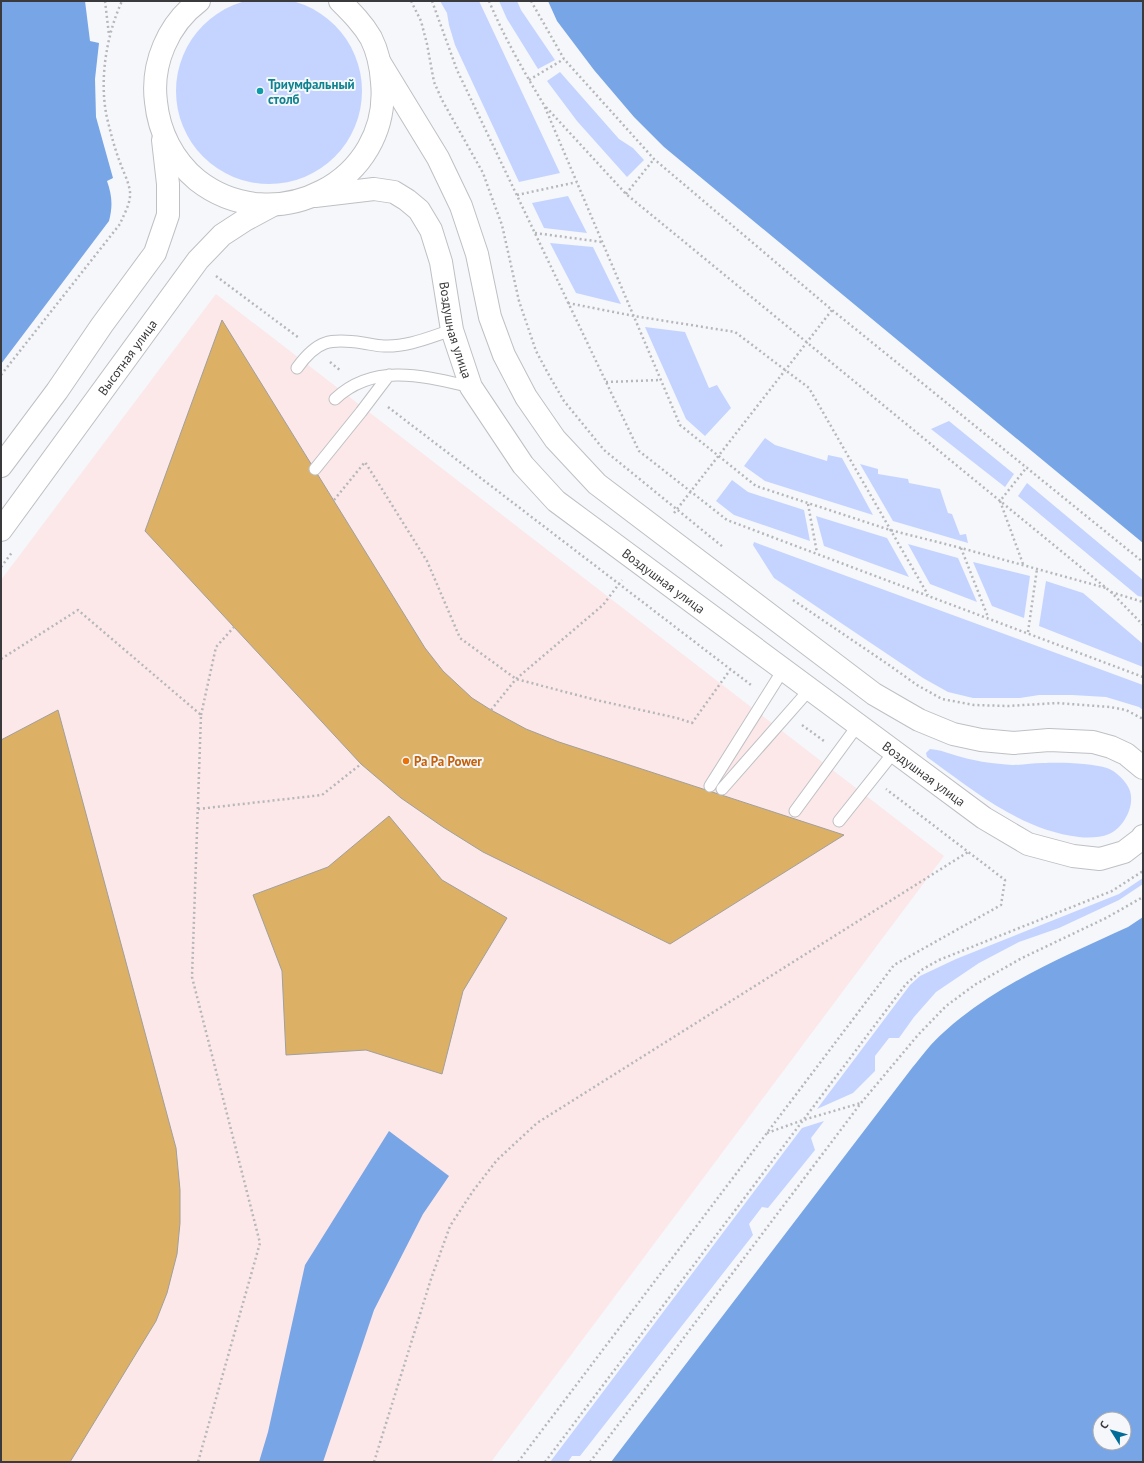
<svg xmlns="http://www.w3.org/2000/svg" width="1144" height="1463" viewBox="0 0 1144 1463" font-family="'PT Sans',sans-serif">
<rect width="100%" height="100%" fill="#f5f7fb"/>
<path fill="#fce7e9" d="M216,294L944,856L491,1462H1V580Z"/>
<path fill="#c5d4fe" d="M176 91a93 93 0 1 1 186 0a93 93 0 1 1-186 0Z
M440,1H479L560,173L519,182L455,45L449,25L447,13Z
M499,1H517L521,10L555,60L538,69L507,19Z
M560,72L619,139L633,148L644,160L627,177L577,121L547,81Z
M568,196L587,233L544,228L532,203Z
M550,243L593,247L621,304L576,293Z
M645,327L685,332L709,388L717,385L731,408L705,436L686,419Z
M949,421L1014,474L1005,487L931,429Z
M765,438L775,445L827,461L828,455L842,458L873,515L765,481L744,466Z
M860,464L878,469V474L908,479L909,483L940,489L948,513L952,514L960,535L966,534L968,543L893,521Z
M732,480L748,492L804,510L810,541L734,515L716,501Z
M1027,483L1143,580V597L1138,596L1018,496Z
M816,516L887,538L909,577L824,546Z
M754,542L1143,685V710L1139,707L1106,697L1072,695H1039L1020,698H973L948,692L923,678L774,578L753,545Z
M908,544L958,558L977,602L930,584Z
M973,562L1030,576L1024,618L992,606Z
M1046,581L1083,593L1143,644V667L1039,626Z
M930,749C944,750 960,758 974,760C987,763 1000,764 1013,765C1023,765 1033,763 1043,763C1059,762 1093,763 1107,768C1116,771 1127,782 1130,791C1135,807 1123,828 1109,834C1100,838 1087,838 1079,837C1020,830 973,790 927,757L926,753Z
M1143,878V884L1119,900L1059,928L1019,942L979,963L936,992L914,1017L899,1038H889L875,1056V1071L853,1093L817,1109L910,985L920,976L956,959L1119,894Z
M824,1121L811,1138L815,1150L768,1208L762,1207L749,1224L753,1235L580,1456H572L568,1462H550L802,1128Z"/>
<path fill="#78a5e5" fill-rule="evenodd" d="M1,1H85L90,41L99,43L95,79L96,117L113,178L107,181C112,195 113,206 109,221L1,364Z
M548,1H1143V543L664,147L634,117L594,70L557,21Z
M1143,917V1462H611L912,1068C922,1056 932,1042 944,1032C995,985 1065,956 1128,927ZM1100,1419H1124V1443H1100Z
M389,1131L449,1176L423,1214L374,1310L323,1462H259L268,1432L305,1265Z"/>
<path fill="#dcb166" stroke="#a19f9b" d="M222,320L425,648L443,671L472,698L491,710L526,729L559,742L844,835L670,944L483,852L443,827L401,798L361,764L145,531Z
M58,710L176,1148L180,1190V1223L177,1254L167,1293L156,1321L70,1462H1V740Z
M389,816L442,880L507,918L463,991L442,1074L366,1050L286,1055L282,971L253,895L328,867Z"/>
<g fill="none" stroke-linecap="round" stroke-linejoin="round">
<defs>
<path id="lane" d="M297,368C317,340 330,338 363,343C370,344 377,346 384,346C408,347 430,337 452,330
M335,399C374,362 424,376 471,387
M315,469L361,412L389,375
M710,786L783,670
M722,789L810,689
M795,811L858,725
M839,821L894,752"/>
<g id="street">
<path d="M199,1C168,24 151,64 156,102C159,132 173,160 197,180C275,241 392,181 382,82C381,67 378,52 371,38C363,24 352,13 340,1"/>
<path d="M380,63L438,158L461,206L477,254L490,317L504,355L526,397L555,439L597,484L874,694L919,720L953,734L981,740L1014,743L1049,740L1093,742L1111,747L1126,754L1143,768"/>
<path id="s1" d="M315,196L374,189L394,192L407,200L419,210L431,230L441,262L452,330L471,387L523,465L556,501L984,818L1028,844L1073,856L1100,859L1124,852L1141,839L1143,836"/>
<path d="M1,466L57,391L102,325L155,253L168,215V184L163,140"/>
<path id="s2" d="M1,530L198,260L222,235L245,220L273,205"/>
</g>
</defs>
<use href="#lane" stroke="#bec0c4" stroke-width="13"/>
<use href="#street" stroke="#bec0c4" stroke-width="24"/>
<path stroke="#b5b7ba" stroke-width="2.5" stroke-dasharray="2 3" stroke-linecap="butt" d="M105,1L109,35
M411,1L421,21L427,44L434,82L442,100L483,173L492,198L502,225L519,301L536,351L550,377L564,401L604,450L723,547
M432,1L457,70L639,451L727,520L1143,677
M489,1C504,37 524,72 544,105L680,425L756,486L890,530L961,548L1106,588
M531,1L564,59L654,159L832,310L1143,562
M529,80L564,59
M546,107L626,194L1111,592L1143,625
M626,194L654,159
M517,195L577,182
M535,233L602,242
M216,276L299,338
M568,303L634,316L735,332L809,388L928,595
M330,362L341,371
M1,375L120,224C124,214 131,203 130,192C129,183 124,173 121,165C115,150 111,134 107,118C99,81 106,36 122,1
M606,382L661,380
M388,407L751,685
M334,500L365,462L427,561L460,638L516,679L596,700L677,718L692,723L730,670
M808,504L817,553
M674,513L832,310
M961,548L988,617
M1023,564L1000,501L1027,467
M1,567L13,551
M1111,592L1143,602
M793,600L889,665L917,685L942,699L974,705L1008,706L1057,703L1110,707L1126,710L1143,719
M1028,632L1037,569
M1,659L78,610L201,715L192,977L260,1243L198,1462
M491,710L516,679L603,605L622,580
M201,715L216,647L234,627
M802,725L824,741
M198,809L322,795L361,764
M767,1133L803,1120L861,1103
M374,1462L431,1279L450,1226L473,1191L497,1160L537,1123L968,852
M518,1462L894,965L1001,905L1005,880L886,789
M545,1462L906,984L923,969L939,960L1112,891L1143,871
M590,1462L861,1103L918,1035L946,1006L976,984L1022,958L1106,918L1143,897"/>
<use href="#lane" stroke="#fff" stroke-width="11"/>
<use href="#street" stroke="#fff" stroke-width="22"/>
</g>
<circle fill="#0f9aa8" stroke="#f5f7fb" stroke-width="1.5" cx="260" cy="91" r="4"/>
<circle fill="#e8710a" stroke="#f5f7fb" stroke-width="1.5" cx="406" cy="761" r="4"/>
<g text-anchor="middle" stroke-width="4" stroke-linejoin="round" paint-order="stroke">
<g font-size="13" font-weight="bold" fill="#0d838f" stroke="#f5f7fb" text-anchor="start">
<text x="268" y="89">Триумфальный<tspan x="268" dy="15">столб</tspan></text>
</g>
<g font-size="13" fill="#3a3a3c" stroke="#f5f7fb">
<text dy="5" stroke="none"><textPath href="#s1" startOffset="237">Воздушная улица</textPath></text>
<text dy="5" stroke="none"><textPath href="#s2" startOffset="214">Высотная улица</textPath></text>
<text dy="5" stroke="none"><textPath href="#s1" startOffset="573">Воздушная улица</textPath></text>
<text dy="5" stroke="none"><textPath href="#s1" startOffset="897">Воздушная улица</textPath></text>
</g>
<g font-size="13" font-weight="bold" fill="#c56008" stroke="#f5f7fb" text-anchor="start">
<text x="414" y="766">Pa Pa Power</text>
</g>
</g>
<rect width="1144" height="1463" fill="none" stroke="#3a3a3c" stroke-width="4"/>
<g transform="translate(1112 1431) rotate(307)"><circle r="19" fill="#f5f7fb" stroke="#aaabaf"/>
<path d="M0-3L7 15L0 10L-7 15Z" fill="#026c99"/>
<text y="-6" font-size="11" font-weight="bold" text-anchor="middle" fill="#3a3a3c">С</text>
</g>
</svg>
